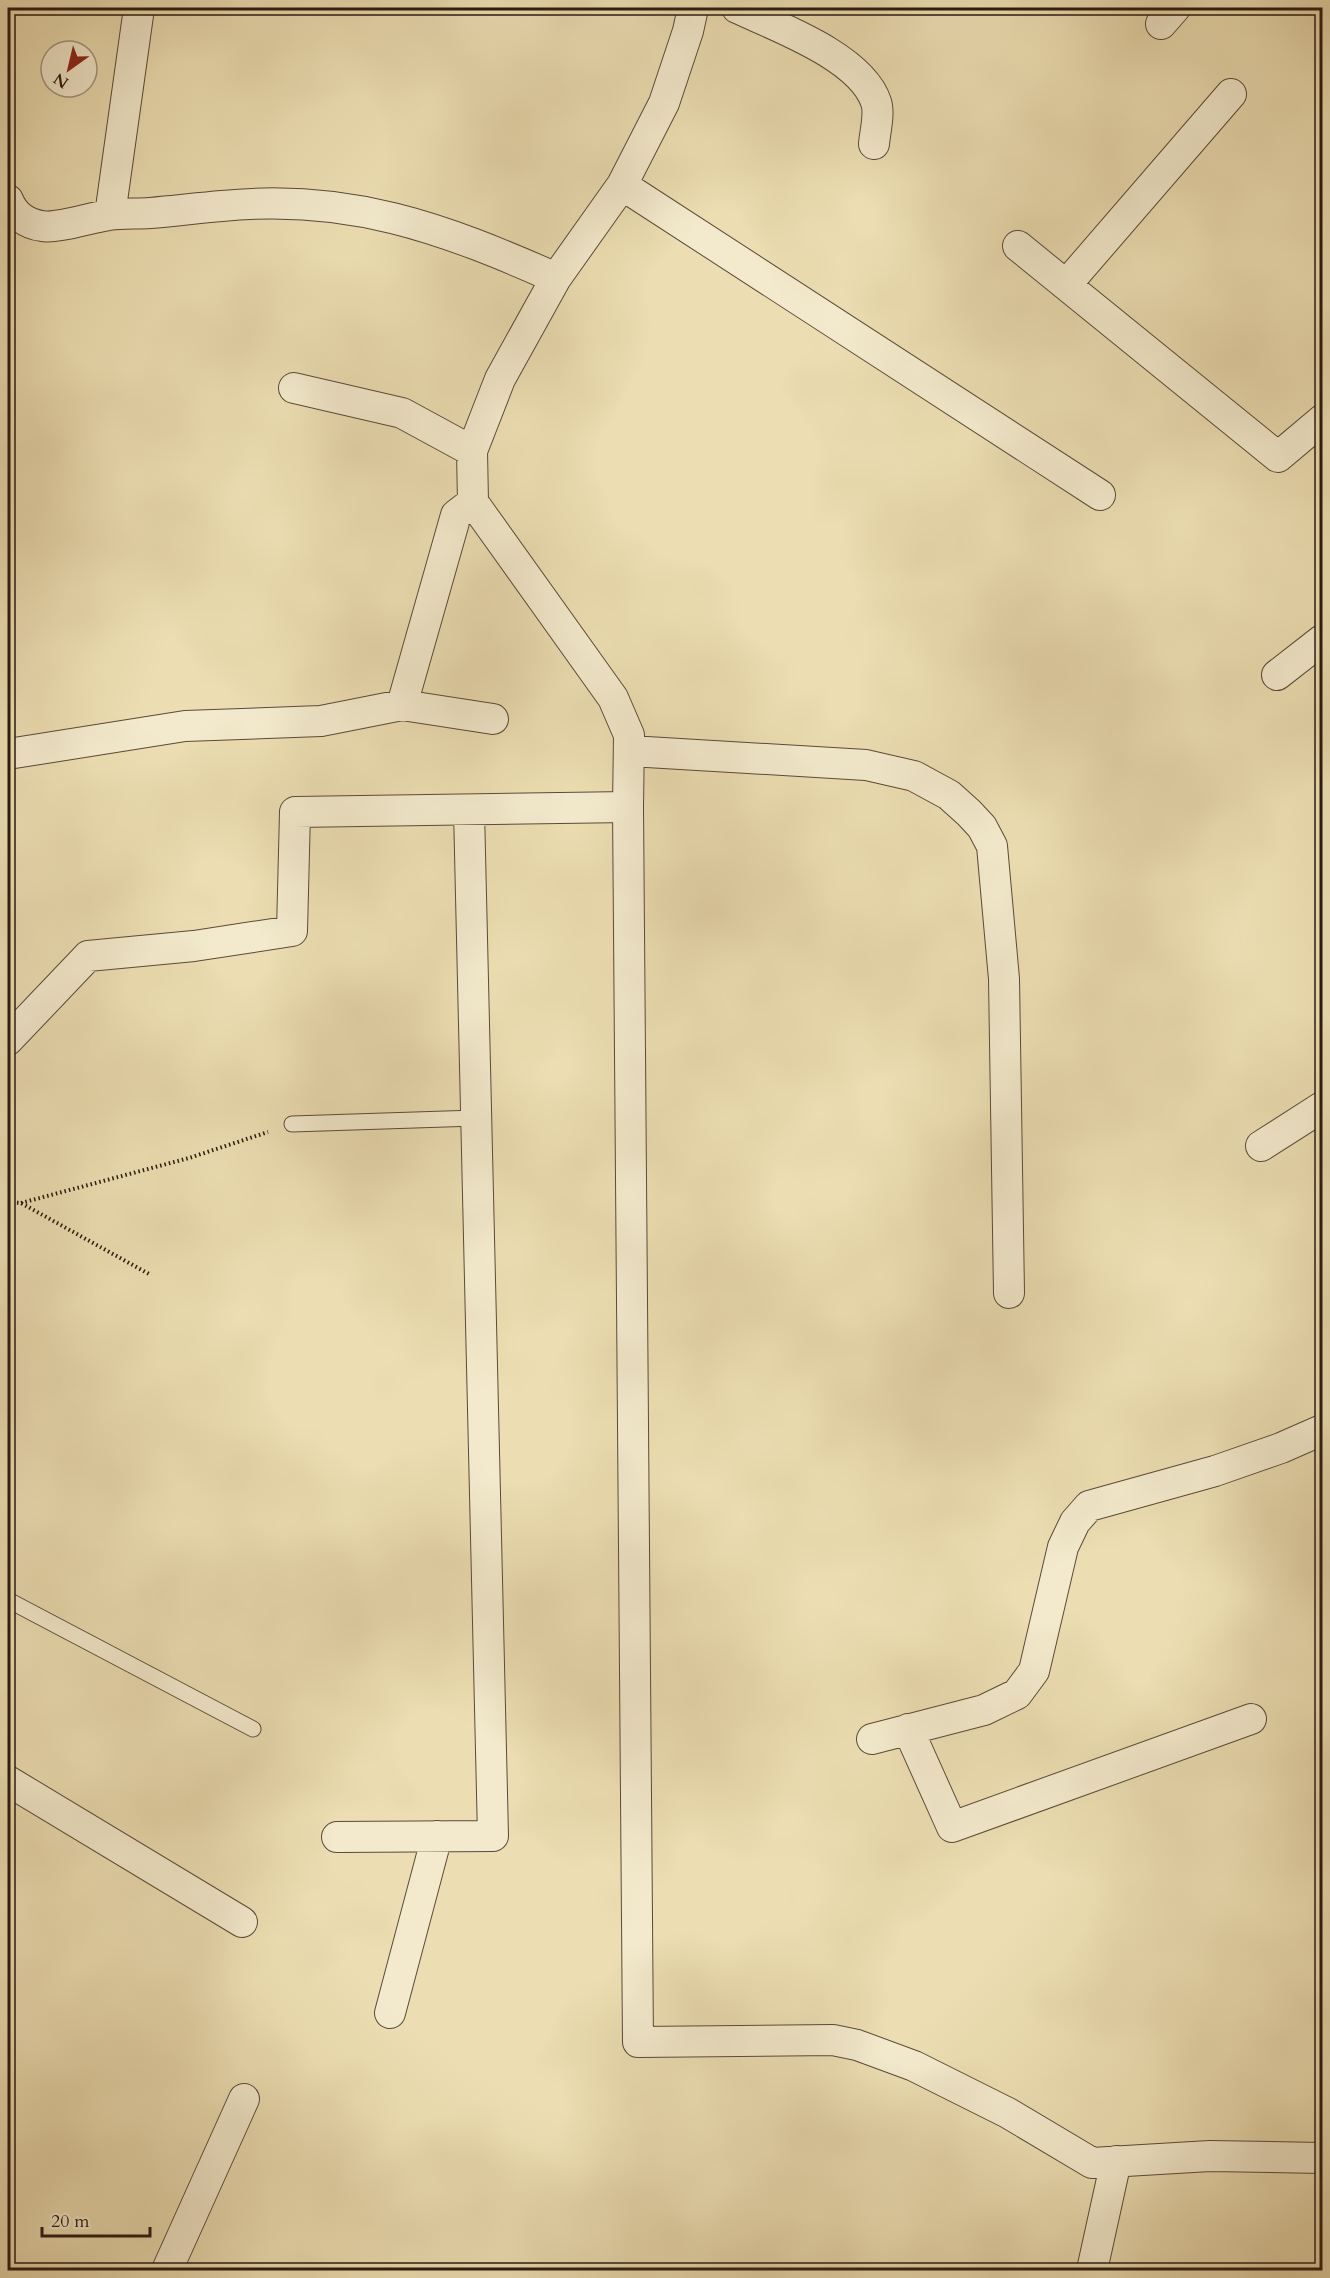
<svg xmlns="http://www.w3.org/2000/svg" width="1330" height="2278" viewBox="0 0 1330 2278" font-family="Cardo,serif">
<rect width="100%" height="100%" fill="#ecdeb2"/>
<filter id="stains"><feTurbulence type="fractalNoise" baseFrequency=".00333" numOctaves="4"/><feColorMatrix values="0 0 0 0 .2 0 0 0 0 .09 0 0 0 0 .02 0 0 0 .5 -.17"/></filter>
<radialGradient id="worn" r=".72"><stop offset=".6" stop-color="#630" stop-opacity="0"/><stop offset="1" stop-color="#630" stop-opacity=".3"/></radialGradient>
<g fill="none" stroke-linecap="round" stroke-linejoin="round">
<defs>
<path id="lane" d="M292,1124L476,1118
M8,1600L253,1729"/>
<path id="street" d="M693,8L688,31L664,103L622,185L556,278L500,379L472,451L473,502L613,698L629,735L628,807L638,2042L833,2040L857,2045L914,2066L1008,2113L1092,2163L1210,2156L1322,2158
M737,8C778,27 861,57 876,102C880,113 875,132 874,144
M1161,24L1175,8
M622,185L1100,495
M8,200C14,215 27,224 42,226C57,229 92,217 109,215C122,213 136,214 150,213C174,211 198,208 222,206C348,193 443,228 556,278
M110,215L139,8
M1018,246L1278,457L1322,420
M1066,285L1231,94
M294,388L402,413L472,451
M1277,675L1322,640
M402,705L456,515L473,502
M630,751L866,765L914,776L949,795L969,813L982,827L992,846L1004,979L1009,1293
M8,754L185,726L321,721L402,705L493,719
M8,1040L88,956L194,946L292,931L295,812L628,807
M1261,1146L1322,1107
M908,1729L952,1827L1251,1719
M872,1739L984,1710L1017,1694L1034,1671L1063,1547L1075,1522L1089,1506L1215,1471L1281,1448L1322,1430
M8,1781L242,1922
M337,1837L493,1836L469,810
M390,2013L437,1836
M167,2270L244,2099
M1092,2270L1116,2161"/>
</defs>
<use href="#lane" stroke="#5a4a38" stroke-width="17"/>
<use href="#street" stroke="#5a4a38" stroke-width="32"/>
<path stroke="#291910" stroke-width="4" stroke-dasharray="1.5 3" stroke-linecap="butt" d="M8,1202L21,1203L149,1274
M21,1203L189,1158L268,1132"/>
<use href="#lane" stroke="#f3eacd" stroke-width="15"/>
<use href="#street" stroke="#f3eacd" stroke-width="30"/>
</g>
<rect width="1330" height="2278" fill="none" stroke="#ecdeb2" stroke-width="30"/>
<rect x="9" y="9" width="1312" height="2260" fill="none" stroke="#291910" stroke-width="3"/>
<rect x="15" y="15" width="1300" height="2248" fill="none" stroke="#291910" stroke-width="1.5"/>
<g transform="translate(69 69) rotate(214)"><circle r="28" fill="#f3eacd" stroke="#a29681" stroke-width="1.5"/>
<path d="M0-4.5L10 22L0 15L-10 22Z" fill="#8f2418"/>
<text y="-9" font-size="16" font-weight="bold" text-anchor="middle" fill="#291910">N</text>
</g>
<path d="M42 2227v9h108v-9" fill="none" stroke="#291910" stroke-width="3"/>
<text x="51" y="2227" font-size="18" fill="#291910" stroke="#f3eacd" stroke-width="4.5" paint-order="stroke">20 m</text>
<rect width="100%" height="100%" filter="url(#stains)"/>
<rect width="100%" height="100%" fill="url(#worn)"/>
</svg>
